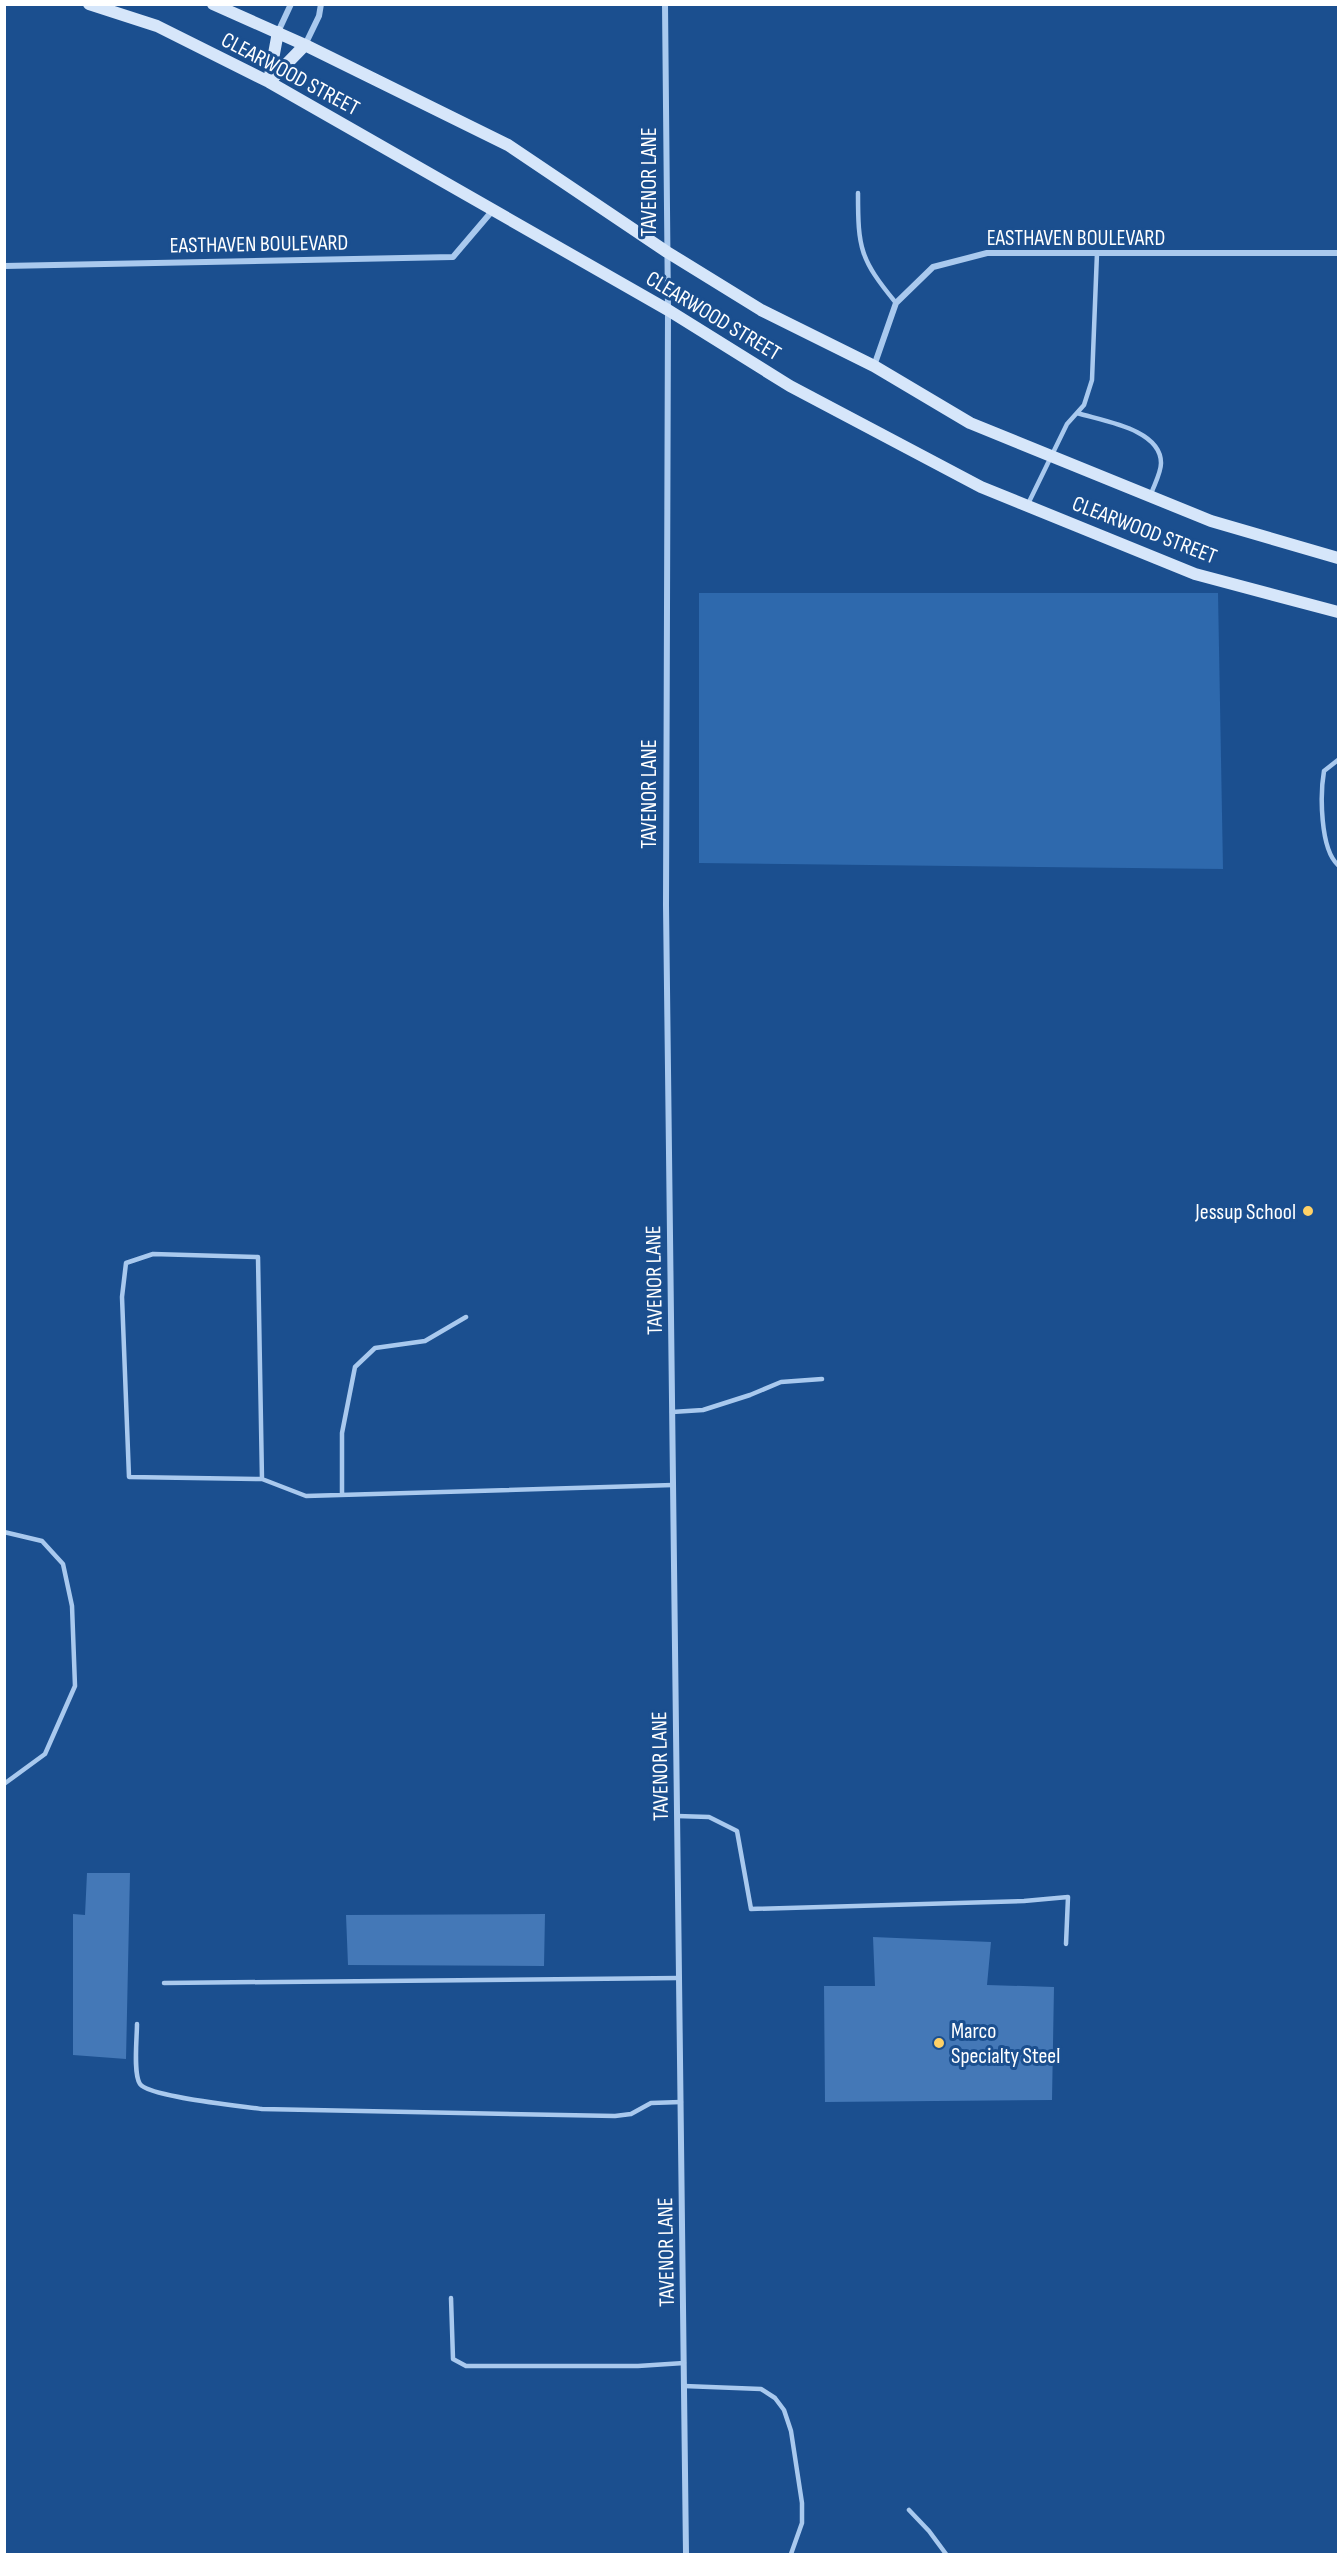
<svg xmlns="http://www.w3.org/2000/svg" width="1343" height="2559" viewBox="0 0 1343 2559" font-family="'Sofia Sans Condensed',sans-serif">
<rect width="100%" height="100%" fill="#1b4f8f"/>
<path fill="#2e69ad" d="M699,593H1218L1223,869L699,863Z"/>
<path fill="#4478b7" d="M87,1873H130L126,2059L73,2055V1914L85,1915Z
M545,1914L544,1966L348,1965L346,1915Z
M873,1937L991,1942L987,1985L1054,1987L1052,2100L825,2102L824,1986H875Z"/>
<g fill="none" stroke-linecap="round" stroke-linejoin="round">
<path stroke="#a9c9ee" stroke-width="4.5" d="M858,193C858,249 860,259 896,303
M1077,413C1103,421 1161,429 1161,463C1161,473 1154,485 1151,494
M1027,506L1067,424L1084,405L1092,380L1097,253
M1338,760L1324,771C1320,794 1320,849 1338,865
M672,1412L703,1410L750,1395L781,1382L822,1379
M262,1479L258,1257L153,1254L126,1263L122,1297L129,1477L262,1479L306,1496L673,1485
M342,1495V1433L355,1367L375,1348L425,1341L466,1317
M4,1532L42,1541L63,1564L72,1606L75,1686L45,1754L4,1784
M677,1816L709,1817L737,1831L751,1909L1024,1901L1068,1897L1066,1944
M164,1983L679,1978
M137,2024C137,2038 133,2074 140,2084C149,2097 242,2106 262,2109L615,2116L631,2114L651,2103L681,2102
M451,2298L453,2359L466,2366H638L684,2363
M684,2386L761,2389L775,2398L784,2410L791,2431L802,2503V2523L791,2554
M909,2510L929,2531L946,2554"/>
<path stroke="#a9c9ee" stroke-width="6" d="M665,4L668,310L666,905L686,2554
M278,32L291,4
M305,45L319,16L321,4
M4,266L453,257L493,210
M874,366L896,303L933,267L987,253H1338"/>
<path stroke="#d6e6fa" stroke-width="12" d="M89,4L157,26L269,82L668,310L790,386L981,487L1195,574L1338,612
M213,4L305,45L508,145L667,252L761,310L874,366L970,423L1211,521L1338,558
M269,81L278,32
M269,82L305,45"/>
</g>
<g fill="#ffd166" stroke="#1b4f8f" stroke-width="2">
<circle cx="1308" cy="1211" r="6"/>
<circle cx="939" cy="2043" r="6"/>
</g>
<g text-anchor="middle" stroke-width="6" stroke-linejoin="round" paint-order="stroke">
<g font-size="22" fill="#fff" stroke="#1b4f8f">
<text transform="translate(291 73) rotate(28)" y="8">CLEARWOOD STREET</text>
<text transform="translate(648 182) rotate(-90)" y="8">TAVENOR LANE</text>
<text x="1076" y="245">EASTHAVEN BOULEVARD</text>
<text transform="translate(259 243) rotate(-1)" y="8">EASTHAVEN BOULEVARD</text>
<text transform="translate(714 315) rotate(31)" y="8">CLEARWOOD STREET</text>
<text transform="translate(1145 529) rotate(21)" y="8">CLEARWOOD STREET</text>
<text transform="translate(648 794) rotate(-90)" y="8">TAVENOR LANE</text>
<text transform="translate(653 1280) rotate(-91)" y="8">TAVENOR LANE</text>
<text transform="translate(659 1766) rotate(-91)" y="8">TAVENOR LANE</text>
<text transform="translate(665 2252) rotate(-91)" y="8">TAVENOR LANE</text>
</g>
<g font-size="22" fill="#fff" stroke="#1b4f8f" text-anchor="end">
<text x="1296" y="1219">Jessup School</text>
<text x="951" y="2038" text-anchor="start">Marco<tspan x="951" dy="25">Specialty Steel</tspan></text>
</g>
</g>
<rect width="1343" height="2559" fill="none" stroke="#ffffff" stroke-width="12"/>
</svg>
